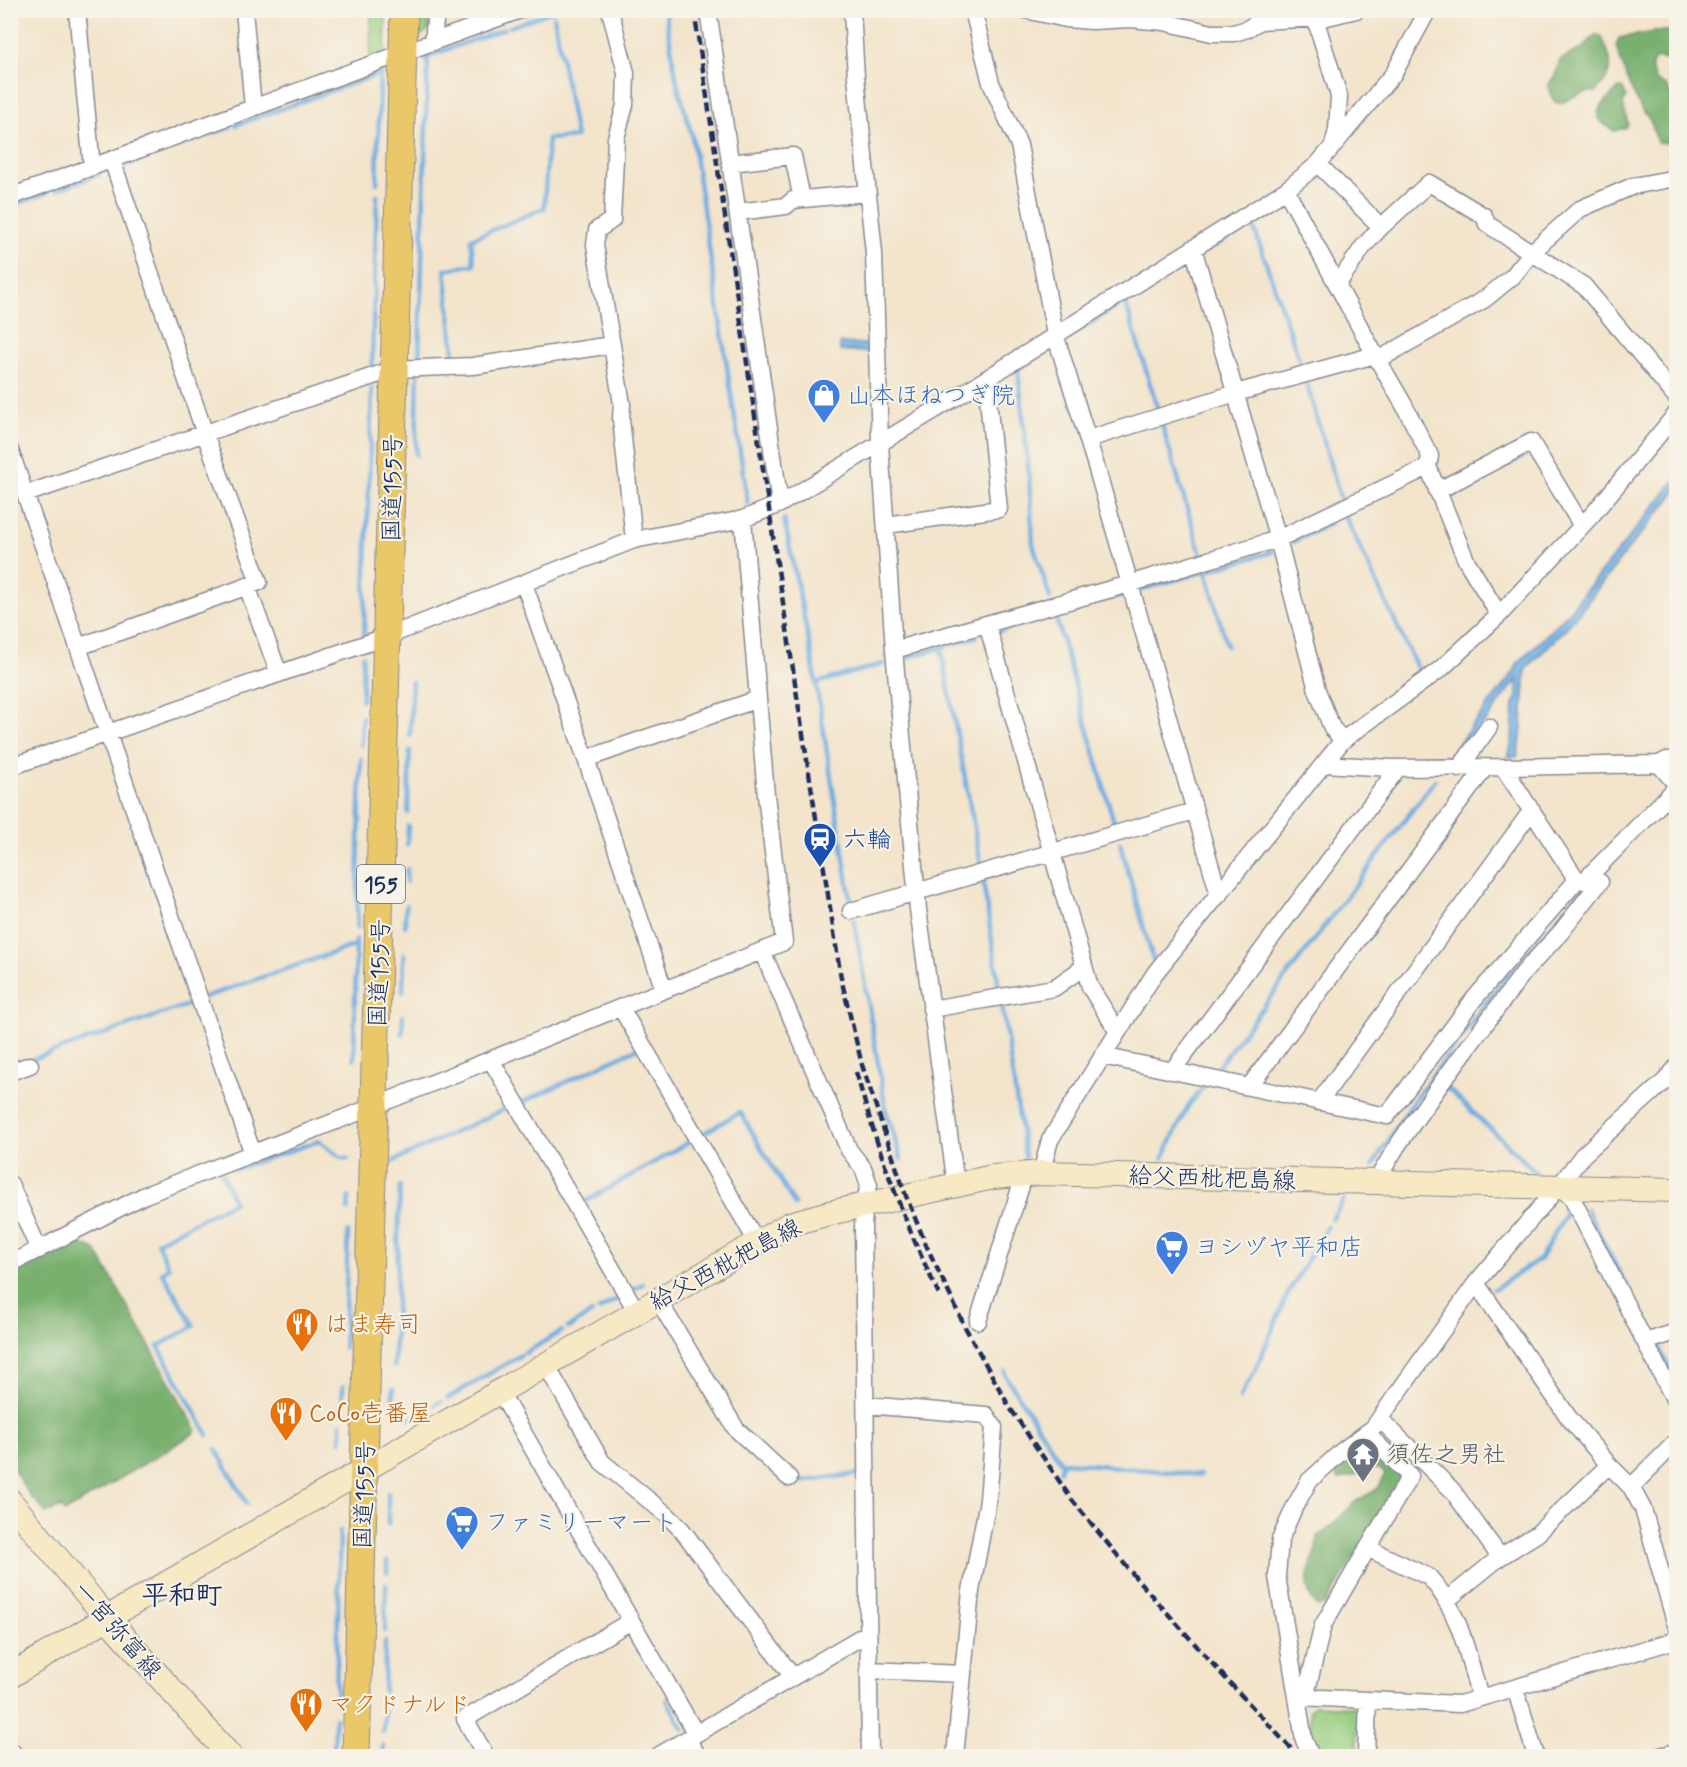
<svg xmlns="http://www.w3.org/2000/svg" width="1687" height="1767" viewBox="0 0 1687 1767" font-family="Mynerve,'Klee One',sans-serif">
<rect width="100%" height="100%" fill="#f7f3e8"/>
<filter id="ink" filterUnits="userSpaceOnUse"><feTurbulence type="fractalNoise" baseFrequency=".0167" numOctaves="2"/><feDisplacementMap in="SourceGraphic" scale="12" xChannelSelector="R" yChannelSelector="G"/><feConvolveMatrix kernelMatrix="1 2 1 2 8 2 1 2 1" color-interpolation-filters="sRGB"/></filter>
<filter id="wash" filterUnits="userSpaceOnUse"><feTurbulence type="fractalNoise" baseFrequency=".008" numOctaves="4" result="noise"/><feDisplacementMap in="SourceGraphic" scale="24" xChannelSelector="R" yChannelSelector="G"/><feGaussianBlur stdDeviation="1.35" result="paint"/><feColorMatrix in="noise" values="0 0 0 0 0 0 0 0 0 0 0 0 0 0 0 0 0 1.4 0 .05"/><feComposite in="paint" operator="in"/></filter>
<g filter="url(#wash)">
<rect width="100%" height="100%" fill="#f3e4cb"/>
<path fill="#96cd7f" stroke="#587e6e" stroke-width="1.5" d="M371,11H386L385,52L370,62Z
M419,11H427L429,29L418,38Z
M1315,1705L1354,1707L1358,1714L1357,1756H1316L1310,1741V1709Z"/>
<path fill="#78b06e" stroke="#4a7066" stroke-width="1.5" d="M1660,31H1676V78H1673L1671,61L1657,58C1648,66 1652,71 1656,81L1666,85L1669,92L1676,98V146L1673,148L1668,143L1657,142C1654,132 1652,119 1643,112L1630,87L1616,47L1619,38Z
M1595,35L1601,36C1614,61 1615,72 1595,92C1591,92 1585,92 1580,94C1566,98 1555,116 1548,86L1555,75L1560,60L1583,48Z
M1619,88L1623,89L1626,97L1623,104L1628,124L1624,128L1614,131C1584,115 1603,105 1619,88Z
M82,1244L96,1250L196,1429L193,1434L65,1512L61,1507L46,1513L37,1502L32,1499L11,1465V1273L64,1246Z
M1368,1442L1403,1477L1326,1604L1317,1607C1294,1579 1319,1563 1317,1536L1326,1531L1356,1501L1376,1490L1385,1474L1379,1468C1364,1467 1352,1480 1338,1479L1335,1473V1465Z"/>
<path fill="#6faee2" stroke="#456ea0" stroke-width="1.5" d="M840,343L871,344V352L840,351Z
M1676,479V492L1622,557L1574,620L1526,669L1521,739L1517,757H1508L1512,740L1514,702L1517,700V680L1453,765L1443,763L1514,672L1517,664L1566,615Z"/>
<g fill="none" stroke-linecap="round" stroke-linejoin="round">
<path stroke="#6faee2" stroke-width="4.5" d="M665,10L677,83L692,136L748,504
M443,18L444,10
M510,27L555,10
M423,58L504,29
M236,125L382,73
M122,166L230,127
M377,183L380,74
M56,190L99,175
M10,206L47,193
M1207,250L1252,222L1302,368
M1125,301L1158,410
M1068,337L1159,280
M1048,350L1018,369L1029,475L1033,544L1050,598
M419,361L428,56
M455,361L445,270L474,264L471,239L544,208L548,139L576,137L554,17
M372,366L377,195
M1307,385L1341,500
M1162,425L1202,558
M416,455L418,372
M1452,496L1525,455
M1345,516L1420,674
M784,519L811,652L851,902
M1293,542L1329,524
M1206,571L1227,646
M1136,591L1272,552
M1093,603L1122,595
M1055,614L1115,826
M999,631L1088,605
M364,636L372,387
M941,647L981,865
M902,659L976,637
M816,683L883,664
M362,700L363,656
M410,736L412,682
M361,745L362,717
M408,813L410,751
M1120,843L1153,960
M407,845L408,826
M983,881L999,988
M406,882L407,869
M854,919L886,1111L901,1159
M405,926L406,905
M357,929L361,759
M403,992L404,954
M205,997L356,945
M1002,1005L1025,1156
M402,1034L403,1016
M354,1059L356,940
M30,1060L193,1003
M1214,1072L1435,780
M1444,1085L1536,1172
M523,1102L636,1049
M704,1133L740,1112L795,1205
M1163,1158L1188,1106L1204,1086
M394,1161L509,1107
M1373,1165L1413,1102L1502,981L1582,890
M235,1169L319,1141L342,1158L348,1159
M581,1204L691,1141
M348,1210L349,1197
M1587,1210L1649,1330
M1332,1219L1344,1200
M634,1289L643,1284
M1494,1289L1540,1259L1566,1214L1563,1208
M599,1310L621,1297
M568,1328L592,1313
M1660,1344V1350L1676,1383
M344,1348L348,1232
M525,1353L562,1331
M394,1366L400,1186
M1005,1371V1375L1062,1464
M393,1389C393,1409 394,1409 410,1419L424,1412
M448,1398L521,1355
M1240,1398L1255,1371L1288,1293L1327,1227
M434,1405L441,1402
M342,1408L343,1386
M208,1435L158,1346L194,1326L162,1272L169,1268L157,1242L234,1202L222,1173
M341,1441V1424
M216,1449L247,1504
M1060,1471L1062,1464L1065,1462L1200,1475
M792,1483L857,1474
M388,1524V1493
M387,1572V1561
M385,1631L386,1584
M384,1692L385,1641
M336,1699L340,1531
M667,1700L683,1729
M383,1732L384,1711
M334,1756L335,1718
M383,1756V1745"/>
</g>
</g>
<g filter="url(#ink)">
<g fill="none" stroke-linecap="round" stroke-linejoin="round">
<defs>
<path id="minor" d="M77,10L92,167
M244,10L253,108
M610,10L626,73L625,105L616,138L612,220L597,230L595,245L622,404L621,419L634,540
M708,10L780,504
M852,10L856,77L874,253L880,444L894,650L918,909L956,1185
M973,10L991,83L1019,145L1055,334L1096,466L1219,895
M1026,10L1066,19L1092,21L1130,19L1164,22L1212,33H1234L1247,29L1260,21L1323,18L1356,10
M1315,18L1339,96L1337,130L1333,146
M433,42L436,10
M730,163L793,156L802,199
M1318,164L1381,227L1429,183L1484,216L1487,224L1584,286L1676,397
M1286,190L1375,355L1404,405L1430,456L1428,467L1466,560L1499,615
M10,197L520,10
M738,212L786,206L793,200L867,193
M1193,248L1278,539L1317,690L1332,728L1343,740
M1337,285L1363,247L1381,227
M1378,360L1485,299L1513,276L1532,252L1580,209L1633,186L1676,178
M1088,439L1236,393L1375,355
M10,450L253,1154
M1437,491L1531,442L1582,526
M26,494L394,369L473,366L611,345
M886,525L999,509L986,379
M524,584L586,759L664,990
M247,586L279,674
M987,624L1090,987L1118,1032
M78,647L259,582L205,434L112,160
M894,650L1129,584L1278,539L1428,467
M586,759L758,699
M1659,764L1676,784
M10,767L388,636L634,540L743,519L780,504L986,379L1286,190L1318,164L1394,73L1428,10
M1503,767L1659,764L1667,760H1676
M1459,769L1489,727
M1584,881L1676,788
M851,911L1194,811
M762,951L849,1150L863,1168L869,1185L864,1205L863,1228L870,1756
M621,1008L757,1242
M931,1009L1054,988L1084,967
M1102,1056L1387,1116L1474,999L1577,880L1503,767L1392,768L1324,764
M491,1060L637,1312
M1172,1071L1398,768
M10,1072L30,1065
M1249,1087L1485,768
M1319,1102L1532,810
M1041,1173L1050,1140L1155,973L1343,740L1442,668L1499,615L1592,515L1676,414
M1375,1183L1397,1146L1442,1082L1524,972L1561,932L1600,882
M10,1184L39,1250
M1559,1186L1572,1198L1676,1403
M10,1264L145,1195L375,1106L784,942L766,795L743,519
M1476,1283L1569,1418L1609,1465L1631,1487L1643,1509L1676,1625
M658,1300L736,1429L789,1478
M978,1321L1025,1173
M1645,1342L1676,1332
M546,1365L602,1462L667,1515L682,1530L793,1677
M500,1392L696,1734
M866,1405L986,1415L994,1427L988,1500L971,1591L955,1756
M1380,1419L1452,1490L1500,1557
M1631,1487L1676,1442
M1367,1548L1429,1577C1460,1610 1468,1656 1480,1698
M1446,1601L1500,1557L1537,1534L1609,1465
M868,1670L963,1674
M1515,1688L1536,1756
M1298,1697L1460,1704L1676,1640
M1305,1698L1323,1625L1410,1476L1366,1433
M687,1739L698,1756
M10,1749L15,1756
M486,1756L465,1719L631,1621
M658,1756L868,1633
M1311,1756L1304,1740L1277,1576L1280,1540L1294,1508L1309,1481L1342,1451L1373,1428L1476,1283L1559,1186L1583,1155L1665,1081L1676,1068
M1366,1756L1368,1700
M1660,1756L1676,1752"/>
<path id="secondary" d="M10,1501L107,1618L230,1756
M10,1676L107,1618L790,1224L829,1213L993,1177L1041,1173L1676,1190"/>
<path id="trunk" d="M356,1756L404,10"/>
</defs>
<use href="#minor" stroke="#878a94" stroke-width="19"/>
<use href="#secondary" stroke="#878a94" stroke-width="26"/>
<use href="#trunk" stroke="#878a94" stroke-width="29"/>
<use href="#minor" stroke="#fff" stroke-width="16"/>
<use href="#secondary" stroke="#f7e9c3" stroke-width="24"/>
<use href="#trunk" stroke="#eac769" stroke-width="27"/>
<path stroke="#1b2f5e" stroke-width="4.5" stroke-dasharray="9 4.5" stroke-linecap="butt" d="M694,10L797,696L841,978L862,1065L906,1196L927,1247L965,1327L1010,1408L1072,1500L1136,1578L1228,1681L1298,1756
M856,1072C877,1148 904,1223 939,1294"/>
</g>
</g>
<defs>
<symbol id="shop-pin" viewBox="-11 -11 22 30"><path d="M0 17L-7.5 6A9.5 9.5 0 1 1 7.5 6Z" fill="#3f7fe0" stroke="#f7f3e8"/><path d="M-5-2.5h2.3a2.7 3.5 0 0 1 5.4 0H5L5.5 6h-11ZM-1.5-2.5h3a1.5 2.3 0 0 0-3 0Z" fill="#fff"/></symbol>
<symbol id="station-pin" viewBox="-11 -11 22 30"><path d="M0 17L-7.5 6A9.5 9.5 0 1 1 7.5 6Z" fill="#1a4fb4" stroke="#f7f3e8"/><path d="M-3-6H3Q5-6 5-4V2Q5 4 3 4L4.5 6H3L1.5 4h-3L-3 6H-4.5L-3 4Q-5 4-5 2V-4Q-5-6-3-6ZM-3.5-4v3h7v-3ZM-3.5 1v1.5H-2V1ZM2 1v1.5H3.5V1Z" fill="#fff"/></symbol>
<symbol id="supermarket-pin" viewBox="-11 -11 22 30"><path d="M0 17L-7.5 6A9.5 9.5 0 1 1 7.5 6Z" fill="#3f7fe0" stroke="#f7f3e8"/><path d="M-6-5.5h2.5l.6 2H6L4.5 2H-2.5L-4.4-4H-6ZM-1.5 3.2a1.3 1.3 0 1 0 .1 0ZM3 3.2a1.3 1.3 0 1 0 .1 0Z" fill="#fff"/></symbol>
<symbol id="restaurant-pin" viewBox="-11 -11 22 30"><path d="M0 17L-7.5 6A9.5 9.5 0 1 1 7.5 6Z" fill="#e8710a" stroke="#f7f3e8"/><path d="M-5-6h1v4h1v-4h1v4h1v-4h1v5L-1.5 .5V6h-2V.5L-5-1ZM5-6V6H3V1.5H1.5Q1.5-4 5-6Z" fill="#fff"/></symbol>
<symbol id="temple-pin" viewBox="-11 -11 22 30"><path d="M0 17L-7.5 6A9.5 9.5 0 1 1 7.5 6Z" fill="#6b7280" stroke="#f7f3e8"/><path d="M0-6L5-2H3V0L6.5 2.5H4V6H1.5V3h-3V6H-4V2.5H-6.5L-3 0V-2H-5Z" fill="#fff"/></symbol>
</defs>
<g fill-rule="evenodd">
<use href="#shop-pin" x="805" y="376" width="38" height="52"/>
<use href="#station-pin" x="801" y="820" width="38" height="52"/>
<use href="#supermarket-pin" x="1153" y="1228" width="38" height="52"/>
<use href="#restaurant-pin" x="283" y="1305" width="38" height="52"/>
<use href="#restaurant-pin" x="267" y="1394" width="38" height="52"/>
<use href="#temple-pin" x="1344" y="1435" width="38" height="52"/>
<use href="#supermarket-pin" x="443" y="1503" width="38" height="52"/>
<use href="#restaurant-pin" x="287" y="1685" width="38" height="52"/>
</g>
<g text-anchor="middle" stroke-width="4.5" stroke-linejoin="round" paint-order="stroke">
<rect fill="#f7f3e8" stroke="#5d6a87" stroke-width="1.5" x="357" y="865" width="48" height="38" rx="4.5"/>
<g font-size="22" font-weight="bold" fill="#1b2f5e">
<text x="381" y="892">155</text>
</g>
<g font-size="24" fill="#366cbe" stroke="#f7f3e8" text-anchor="start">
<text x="847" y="403">山本ほねつぎ院</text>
<text x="1195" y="1255">ヨシヅヤ平和店</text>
<text x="485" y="1530">ファミリーマート</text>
</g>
<g font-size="24" fill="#1b2f5e" stroke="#f7f3e8">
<text transform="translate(392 488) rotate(-89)" y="8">国道155号</text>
<text transform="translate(379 973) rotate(-88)" y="8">国道155号</text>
<text transform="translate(1212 1178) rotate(2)" y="8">給父西枇杷島線</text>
<text transform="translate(725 1264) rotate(-28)" y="8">給父西枇杷島線</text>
<text transform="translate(364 1495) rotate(-88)" y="8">国道155号</text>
<text transform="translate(118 1630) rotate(49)" y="8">一宮弥富線</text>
</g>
<g font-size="24" fill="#164399" stroke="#f7f3e8" text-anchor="start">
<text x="843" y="847">六輪</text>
</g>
<g font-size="24" fill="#c56008" stroke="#f7f3e8" text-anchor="start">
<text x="325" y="1332">はま寿司</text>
<text x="309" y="1421">CoCo壱番屋</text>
<text x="329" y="1712">マクドナルド</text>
</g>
<g font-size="24" fill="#5b616d" stroke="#f7f3e8" text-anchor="start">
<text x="1386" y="1462">須佐之男社</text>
</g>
<g font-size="27" font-weight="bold" fill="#1b2f5e" stroke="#f7f3e8">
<text x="182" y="1604">平和町</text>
</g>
</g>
<rect width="1687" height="1767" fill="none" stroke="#f7f3e8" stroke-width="36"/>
</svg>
